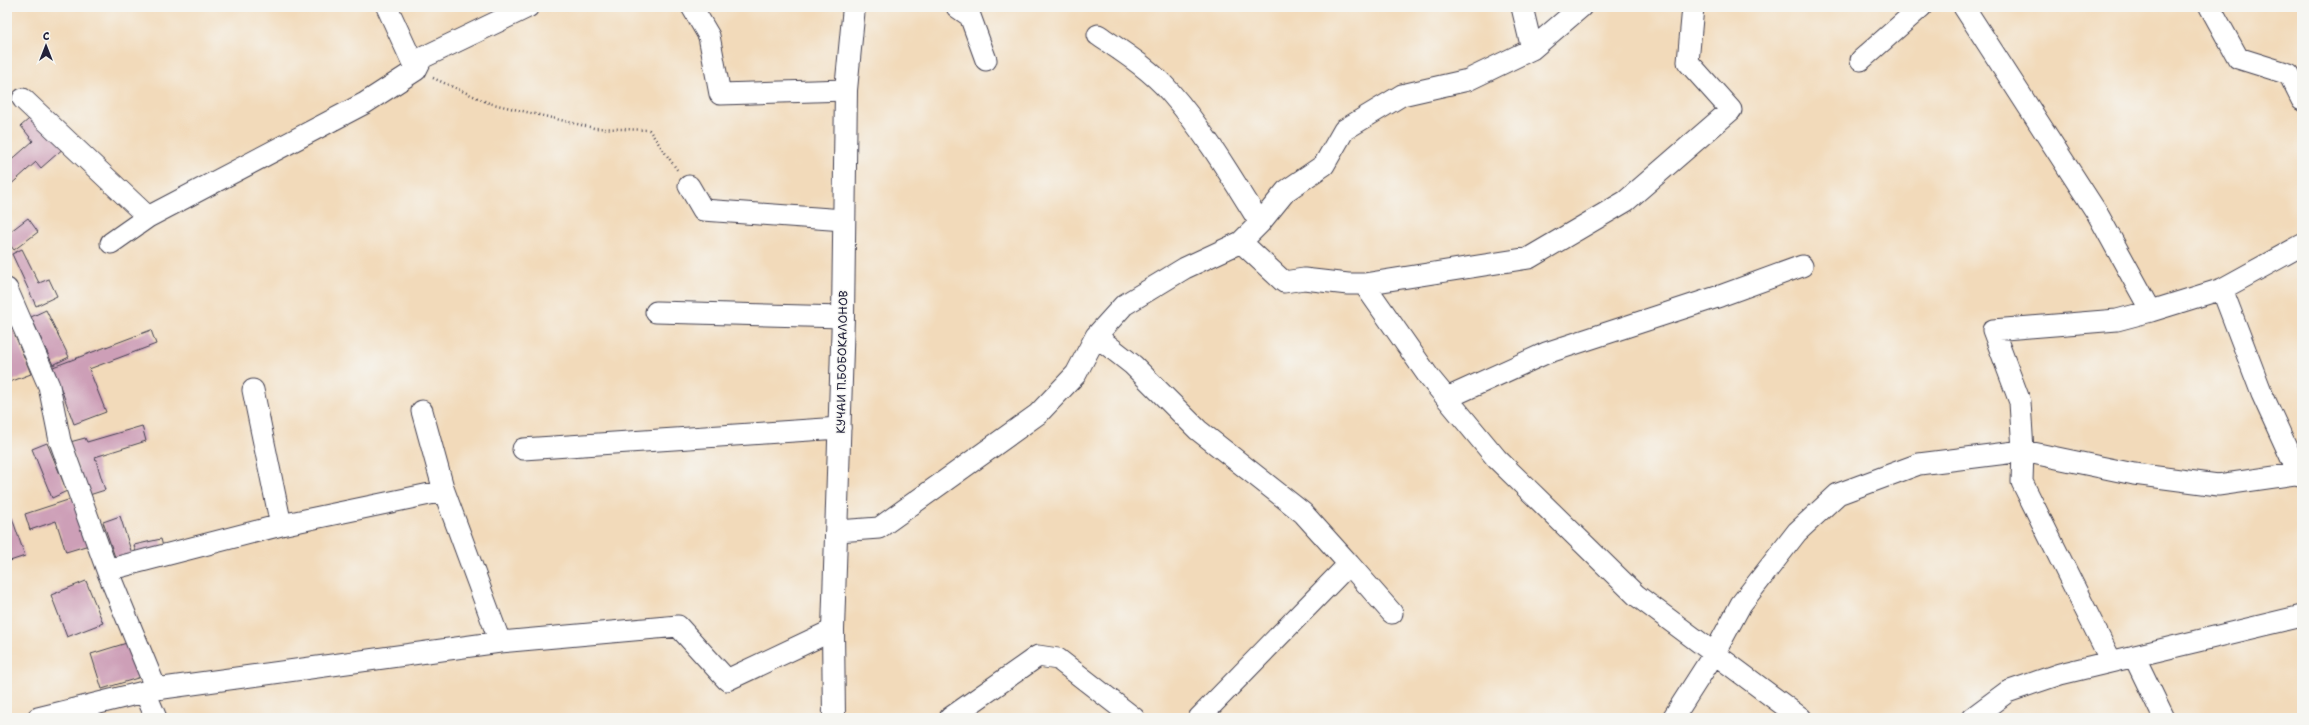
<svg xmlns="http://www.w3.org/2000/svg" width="2309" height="725" viewBox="0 0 2309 725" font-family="'Shantell Sans',sans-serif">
<rect width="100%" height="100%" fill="#f6f6f2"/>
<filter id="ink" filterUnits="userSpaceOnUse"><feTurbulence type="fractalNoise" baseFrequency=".025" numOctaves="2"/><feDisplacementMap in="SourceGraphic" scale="8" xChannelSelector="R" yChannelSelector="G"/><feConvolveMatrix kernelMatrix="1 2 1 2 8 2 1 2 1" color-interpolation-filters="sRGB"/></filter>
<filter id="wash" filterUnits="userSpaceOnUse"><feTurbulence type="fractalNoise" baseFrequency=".012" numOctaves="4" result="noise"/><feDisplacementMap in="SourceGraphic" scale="16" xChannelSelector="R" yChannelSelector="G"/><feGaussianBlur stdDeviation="0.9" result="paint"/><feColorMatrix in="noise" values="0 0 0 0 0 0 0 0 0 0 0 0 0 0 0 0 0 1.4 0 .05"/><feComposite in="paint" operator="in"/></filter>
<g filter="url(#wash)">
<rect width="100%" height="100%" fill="#f2daba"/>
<g id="blocks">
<path fill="#cd9fb7" d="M36,113L66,146L41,168L36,162L7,188V164L33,141L21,126Z
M28,218L38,232L14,250L7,241V234Z
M22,249L39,283L49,279L57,296L36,306L12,254Z
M46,310L69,357L53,365L31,317Z
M7,319H9L31,374L7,383Z
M151,330L156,344L89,369L106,412L74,424L53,367Z
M142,426L146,441L95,457L105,490L86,496L70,442L85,438L87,442Z
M47,443L67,491L52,498L32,449Z
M74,498L89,545L66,552L56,521L30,530L25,514Z
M120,516L134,560L118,566L103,522Z
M12,518L25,556L7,562V520Z
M161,539L165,554L138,561L134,545Z
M86,581L103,623L67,637L51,595Z
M130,642L141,677L102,689L91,654Z"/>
</g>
</g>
<g filter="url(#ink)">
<use href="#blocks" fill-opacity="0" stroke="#413e4e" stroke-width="1"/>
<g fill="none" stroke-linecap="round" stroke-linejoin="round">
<defs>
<path id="minor" d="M387,7L416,70
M692,7L709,36L720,94L846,90
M957,7L970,16L986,60
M1522,7L1532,49
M1693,7L1688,62L1731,110L1626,201L1529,258L1364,284L1429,377L1497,459L1636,595L1801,718
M1964,7L2097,213L2151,311
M2210,7L2238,58L2289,74L2302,100
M1098,35C1123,52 1150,69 1170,92C1205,132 1232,178 1260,223
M1861,60L1921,7
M23,99L148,217
M689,186L703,210L844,220
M1241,242L1284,282L1304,279L1348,284H1364
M111,243L148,217L365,103L416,70L422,58L528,7
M7,289L49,386L60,441L107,570L156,689
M2222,289L2262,394L2299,475
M656,312L843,317
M1096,336L1133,365L1198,430L1303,513L1349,564L1199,718
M253,390L281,525
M1447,398L1546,353L1720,296L1802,266
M422,411L444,491L500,642
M523,449L840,428
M838,531L879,528L1038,414L1076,374L1096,336L1124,305L1185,268L1241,242L1260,223L1286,191L1324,165L1344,130L1402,95L1468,80L1532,49L1581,7
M1349,564L1392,613
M107,570L281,525L444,491
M2134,656L2164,718
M2111,661L2022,482L2023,451L2020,402L1993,330L2117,320L2151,311L2222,289L2302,245
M145,692L156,718
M38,718L156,689L500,642L678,626L727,680L833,630
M950,718L1038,656L1058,659L1134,718
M1673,718L1714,654L1741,604L1797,532L1838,494L1919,464L2023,451L2134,474L2218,485L2302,473
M1972,718L2007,692L2060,674L2302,616"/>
<path id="secondary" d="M834,718L833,630L843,317L846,90L854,7"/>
</defs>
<use href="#minor" stroke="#413e4e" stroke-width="23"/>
<use href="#secondary" stroke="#413e4e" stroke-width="24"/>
<path stroke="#413e4e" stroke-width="2.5" stroke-dasharray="1 3" stroke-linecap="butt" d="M433,78L489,103L594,128L649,130L678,171"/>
<use href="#minor" stroke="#fff" stroke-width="21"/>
<use href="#secondary" stroke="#fff" stroke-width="22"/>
</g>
</g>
<g text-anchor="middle" stroke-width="3" stroke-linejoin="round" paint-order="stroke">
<g font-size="12" fill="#22223b" stroke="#f6f6f2">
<text transform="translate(842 362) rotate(-89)" y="4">КУЧАИ П.БОБОКАЛОНОВ</text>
</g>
</g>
<rect width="2309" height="725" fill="none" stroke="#f6f6f2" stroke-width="24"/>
<g transform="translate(46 46)" stroke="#f6f6f2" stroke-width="3" paint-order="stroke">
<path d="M0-3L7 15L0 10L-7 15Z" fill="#22223b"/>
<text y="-6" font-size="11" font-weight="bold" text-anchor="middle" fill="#22223b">С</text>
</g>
</svg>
